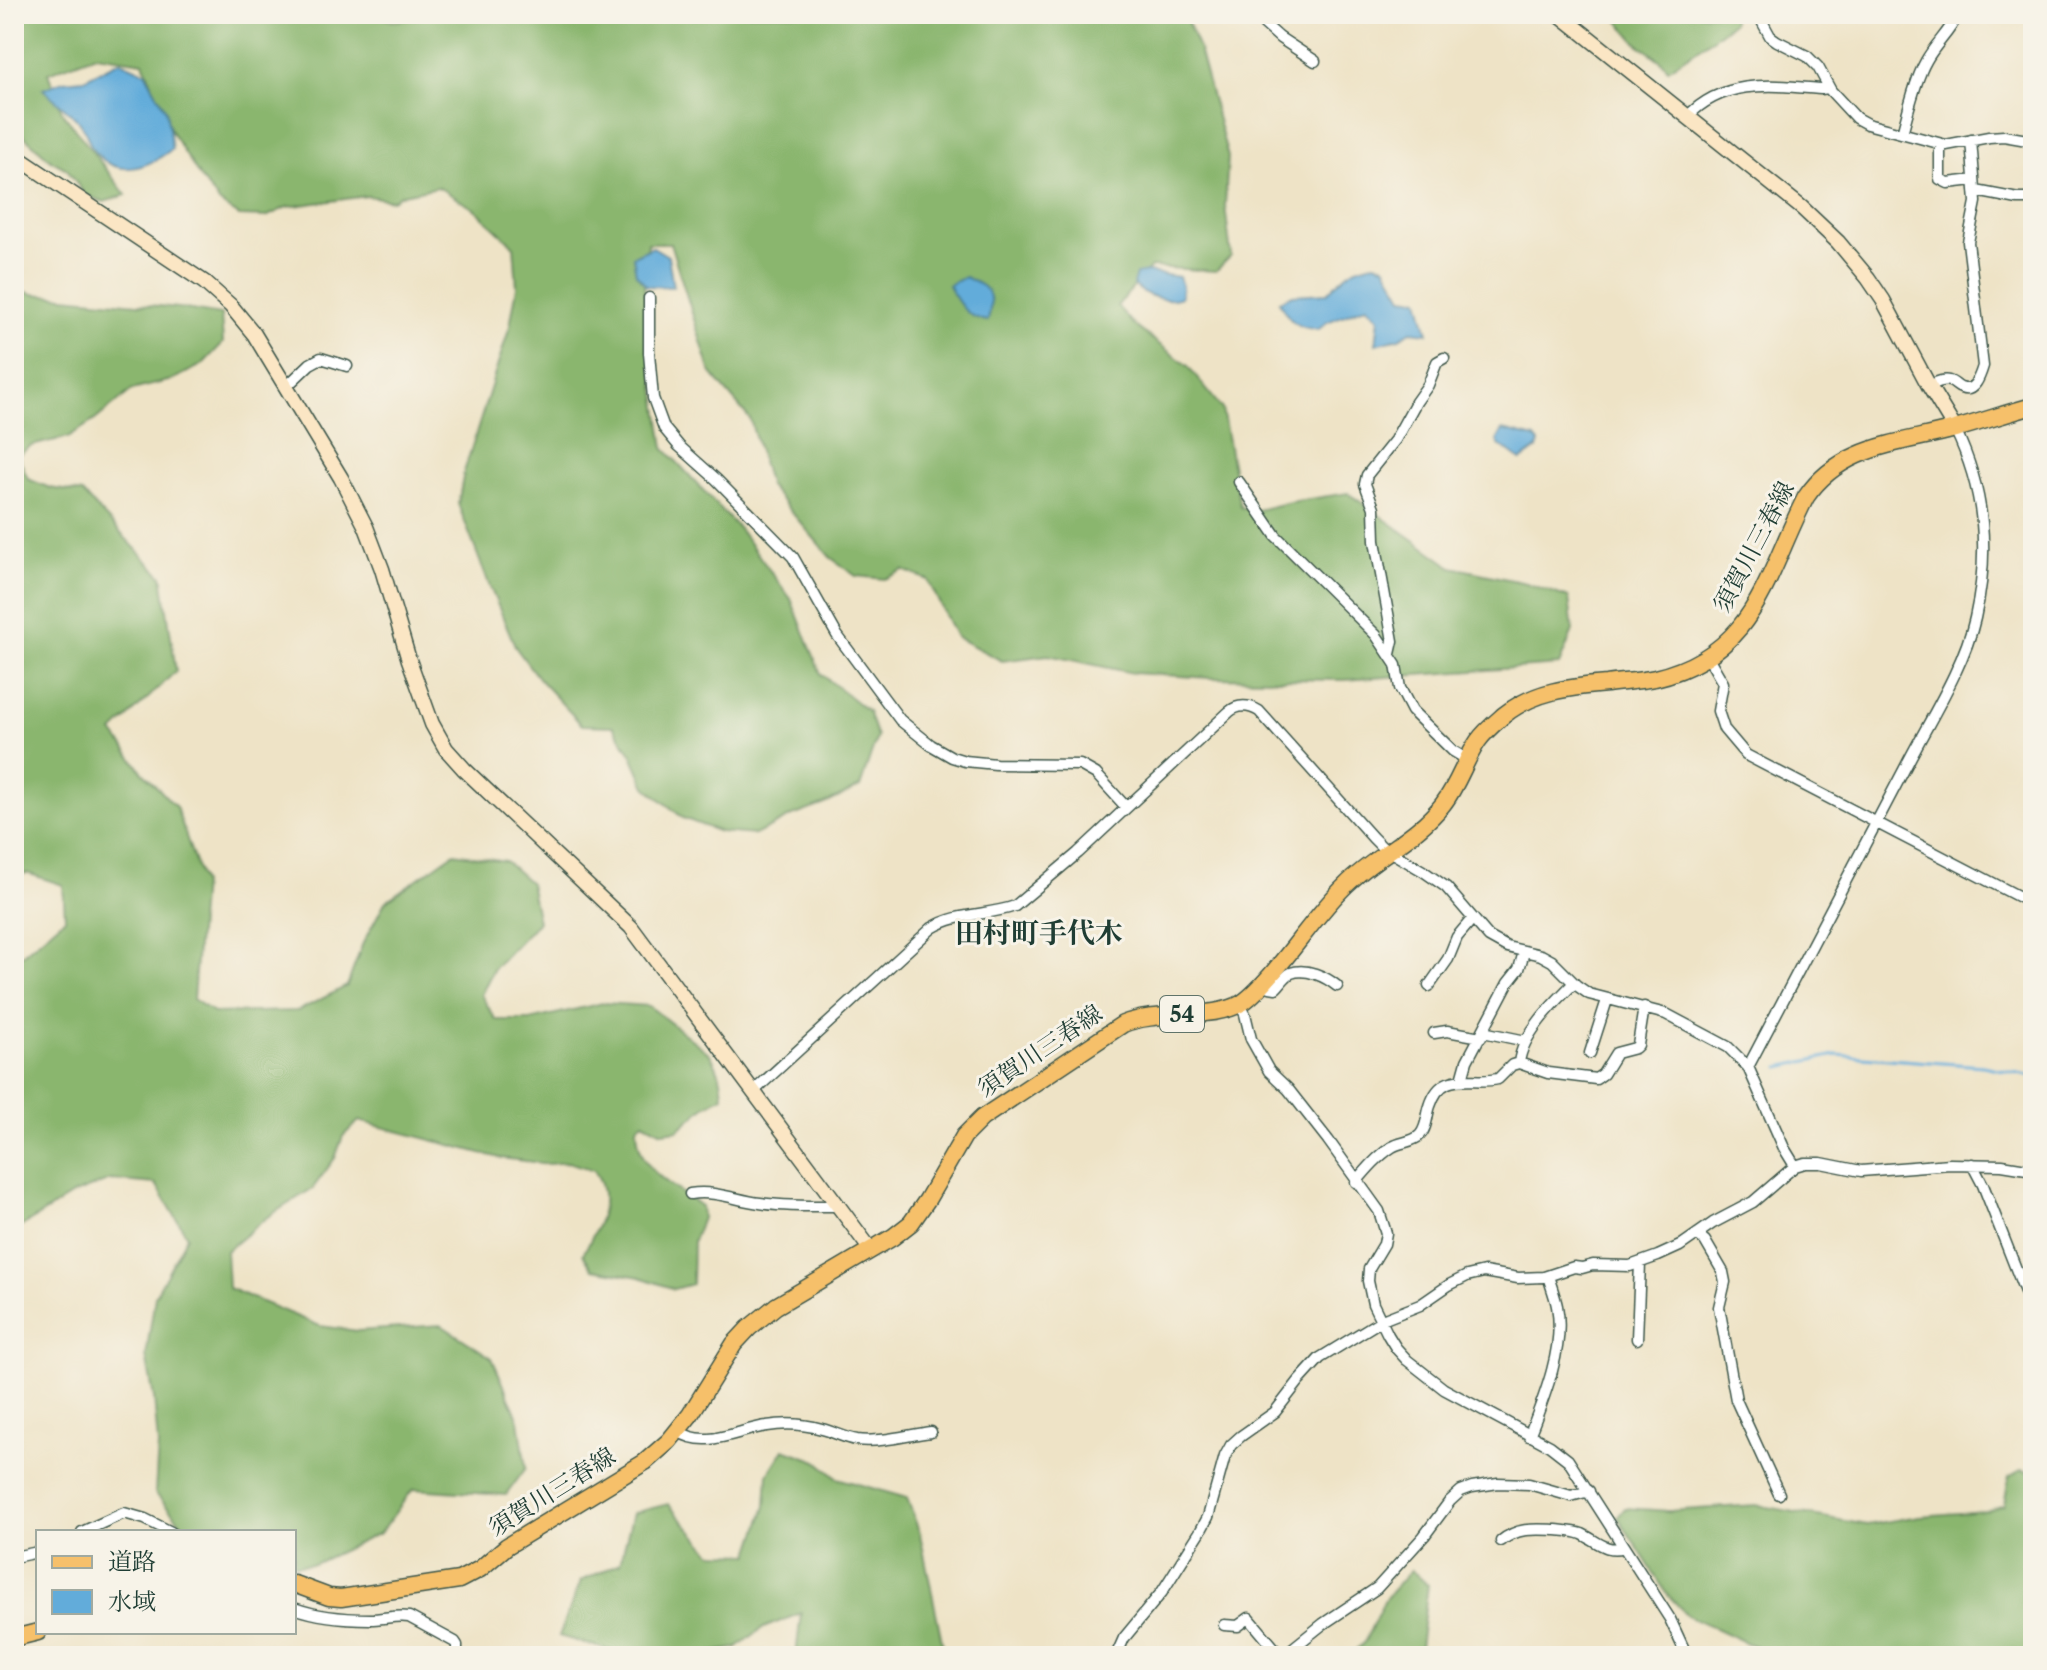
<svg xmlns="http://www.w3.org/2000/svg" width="2047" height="1670" viewBox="0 0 2047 1670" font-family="'Libre Caslon Text','Noto Serif JP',serif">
<rect width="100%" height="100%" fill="#f7f3e8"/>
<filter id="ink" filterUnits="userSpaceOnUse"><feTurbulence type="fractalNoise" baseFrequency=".0125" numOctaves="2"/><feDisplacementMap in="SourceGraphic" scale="16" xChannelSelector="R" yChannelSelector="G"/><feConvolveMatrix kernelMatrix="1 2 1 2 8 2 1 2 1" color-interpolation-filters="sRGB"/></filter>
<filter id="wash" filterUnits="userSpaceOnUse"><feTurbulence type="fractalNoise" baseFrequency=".006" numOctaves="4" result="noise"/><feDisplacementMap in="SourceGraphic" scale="32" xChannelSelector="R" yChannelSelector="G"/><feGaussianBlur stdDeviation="1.8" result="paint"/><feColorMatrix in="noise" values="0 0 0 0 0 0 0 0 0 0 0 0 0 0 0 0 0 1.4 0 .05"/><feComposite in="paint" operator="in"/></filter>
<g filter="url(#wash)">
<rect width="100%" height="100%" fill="#eee3c6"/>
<path fill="#8ab66e" stroke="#547a51" stroke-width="2" d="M14,14H373L393,21L450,14H1184L1199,49L1228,157L1225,205L1231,256L1216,271L1151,267L1117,306L1135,326L1188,366L1222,409L1240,507L1253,511L1290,502L1348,493L1452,567L1526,583L1569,598L1573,631L1559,665L1344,680L1211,678L1133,673L1048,655L1002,661L956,637L928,580L903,570L885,579L856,576L830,557L769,486L750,419L711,373L670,243H648L644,284L648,338L664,448L739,529L791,599L821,674L868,711L877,737L860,787L825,804L790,817L755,835L720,832L683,818L646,787L632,755L613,726L582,725L539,679L516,648L490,587L458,504L464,472L510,326L517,287L514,246L476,210L438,187L403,194L392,200L367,196L287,207L266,217L239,216L220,203L201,179L172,133L143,62L96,55L48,73L62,112L126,195L104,202L85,195L67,169L52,161L14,127Z
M1613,14H1732L1733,22L1712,39L1668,69L1661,61L1638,44Z
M14,288L33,294L179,308L221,315L223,343L202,365L172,380L132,390L95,420L68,437L31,446L18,455L28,479L50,488L82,493L162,576L176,671L113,732L142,771L176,807L202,883L193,999L214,1013L298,1011L347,986L363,943L385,902L454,853L505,861L530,883L538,922L494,968L481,995L496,1020H530L603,1003L649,1006L710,1054C719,1068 722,1080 723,1096L704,1107L678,1130L662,1132L643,1122L637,1127C637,1171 669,1183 701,1206L702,1218L693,1241L692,1284L674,1289L640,1277L593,1269L583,1254C598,1227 614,1199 594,1170L568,1162L549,1164L500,1158L359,1121L343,1136L335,1158L313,1188L266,1218L226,1251L228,1288L320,1326L358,1331L441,1325L492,1358L519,1420L526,1468L506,1495L413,1489L380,1533L314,1564L294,1565V1532H189L155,1493L158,1445L154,1398L146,1356L155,1296L187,1236L156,1184L110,1180L74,1194L14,1231V957L23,954L65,918L63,885L27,873L14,876Z
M784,1449L817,1461L837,1478L907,1498L920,1534L945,1656H796L801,1613L761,1629L736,1648L693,1656H629L559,1636L581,1581L620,1563L633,1513L668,1504L712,1553L750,1554L766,1506L768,1474Z
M2021,1470L2033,1473V1656H1783L1747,1643L1687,1615L1667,1594L1618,1517L1625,1508L1669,1511L1756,1505L1867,1525L1919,1516L1987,1511L2004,1505L2009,1477Z
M1411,1570L1428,1585L1419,1656H1351L1365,1641L1385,1599Z"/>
<path fill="#62acda" stroke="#407487" stroke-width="2" d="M120,61L145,72L166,110L172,149C145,170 113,180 91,146C87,138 86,130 80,123C69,111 55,100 43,89L63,81L84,79Z
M653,247L668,256L673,287L647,286L636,274L633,256Z
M1375,263L1385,266L1403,297L1419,299L1428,333L1411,331L1399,338L1376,344L1379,318L1367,306L1327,322L1318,330C1296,327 1289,322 1279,301L1292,295L1327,293C1346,275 1349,267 1375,263Z
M1147,272L1179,277L1182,286L1181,297C1166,303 1144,296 1133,284L1136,274Z
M965,277C991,289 994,293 988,321C966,318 959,304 948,285Z
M1503,430L1535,438L1539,443L1537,449L1521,460L1499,445L1497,441Z"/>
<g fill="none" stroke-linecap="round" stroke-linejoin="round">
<path stroke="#62acda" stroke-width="3" d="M1780,1067L1836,1055L1983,1066L2033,1076"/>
</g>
</g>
<g filter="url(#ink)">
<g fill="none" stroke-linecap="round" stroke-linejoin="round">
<defs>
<path id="street" d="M1253,14L1280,38L1315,61
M1758,14L1770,36L1777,41L1807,56L1818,67L1831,91L1856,118L1867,124L1946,145L1989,137L2004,136L2033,141
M1687,117C1724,78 1773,85 1821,89L1829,88
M1902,133C1908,112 1915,80 1926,61C1935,44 1950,32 1958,14
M1940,144V179L1948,183L1974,180
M1976,191L2018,199H2033
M649,298V353L653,398L664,428L679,446L716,479L793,557L837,635L900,720L931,745L952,757L965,761L996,764L1080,765L1096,774L1126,807
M1929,386C1936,383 1942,379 1949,381C1954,382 1957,387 1961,388C1974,394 1980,376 1983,366L1968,242L1976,202L1971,140
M286,387L310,364L321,358L347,366
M1239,482L1276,536L1376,635L1396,665L1400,688L1412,711L1453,751L1468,760
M1390,654L1393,641L1375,541L1374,508L1365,484L1367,475L1395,440L1416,402L1428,385L1437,362L1444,358
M1708,657L1723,683L1718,711L1724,729L1746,755L2033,904
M1268,979L1270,987L1276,988C1281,983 1285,976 1291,973C1306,967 1326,977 1337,986
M1429,986L1448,959L1457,937L1473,918
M1240,1004L1245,1014L1251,1039L1269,1071L1288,1089L1328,1140L1379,1211L1386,1233L1384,1244L1369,1269L1368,1281L1373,1304L1388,1335L1396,1348L1407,1360L1444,1389L1550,1446L1568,1460L1670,1619L1687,1656
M1483,1032L1526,1041
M1434,1033L1447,1031L1481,1037
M1590,1053L1607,1000
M1519,1063C1522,1034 1554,1003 1574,983
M1748,1067C1801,967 1854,867 1906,766C1929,721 1964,667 1975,618C1990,551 1985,491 1955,429
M1462,1079L1467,1061L1508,983L1519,969L1524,952
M754,1091L932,928C958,912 987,916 1015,906L1078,853L1229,712C1238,704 1249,705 1259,711L1373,838L1382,847L1423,871L1446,887L1489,937L1507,947L1541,955L1552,961L1576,985L1589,994L1666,1014L1728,1047L1748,1067L1784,1148L1795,1166
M1972,1164L1983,1185L2033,1312
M1356,1182C1367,1169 1378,1156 1392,1147C1400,1142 1414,1142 1420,1135C1427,1128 1427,1114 1430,1106C1442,1068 1470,1085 1498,1079L1512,1065L1519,1063L1548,1073L1596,1079L1603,1074L1616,1053L1635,1048L1638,1045L1644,1007
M690,1194C715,1190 736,1200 760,1203C785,1207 811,1206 837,1206
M1697,1234L1705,1241L1723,1272L1725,1282L1719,1307L1736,1400L1779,1494
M1637,1339L1640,1263
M678,1431C706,1450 737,1430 767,1426C785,1423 804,1424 822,1429C834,1432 845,1438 857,1440C881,1443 907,1435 931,1432
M1529,1436C1544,1398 1565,1347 1557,1306C1555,1296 1551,1286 1548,1276
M82,1532L124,1513L145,1519L171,1532
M1501,1541C1518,1527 1535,1529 1556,1530C1565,1531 1574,1531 1582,1534C1597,1541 1606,1553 1624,1547
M14,1557L38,1552
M294,1608C319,1617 344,1619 370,1619C383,1619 396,1615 409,1617L455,1642L457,1645V1656
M1224,1625L1238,1626L1249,1618L1281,1656
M1116,1656L1124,1638L1162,1592L1200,1532L1208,1517L1225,1456L1231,1445L1241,1436L1275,1412L1299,1381L1320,1358L1382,1320L1420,1305L1449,1285L1467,1276L1484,1272L1518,1278L1544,1277L1574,1267L1582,1268L1593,1265L1630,1266L1658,1256L1680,1246L1713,1223L1753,1202L1795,1166L1805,1163H1821L1861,1171L1950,1164L2002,1165L2033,1170
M1283,1656L1323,1624L1377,1588L1424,1536L1450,1501L1461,1491L1472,1487L1498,1483L1529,1484L1571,1496L1589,1491"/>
<path id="secondary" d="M1559,14L1802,208L1838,242L1868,278L1883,300L1929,386L1955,429
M14,155L204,282L231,306L254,334L341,478L366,527L382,569L409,660L432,724L446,749L464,769L631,927L871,1250"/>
<path id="primary" d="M294,1584L329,1597L341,1598L459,1580L480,1569L507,1546L645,1462L669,1441L690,1415L734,1344L749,1328L776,1306L893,1237L911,1223L927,1200L964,1136L982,1118L1123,1024C1157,1010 1214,1020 1242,1003C1255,994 1266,981 1276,969C1300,941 1320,910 1346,885C1376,855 1417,838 1443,804C1458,785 1465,760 1478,741C1485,731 1496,722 1504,715C1534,691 1570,687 1607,684C1622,682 1639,681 1655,678C1756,654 1765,577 1806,497C1841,445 1900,444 1955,429C1981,422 2007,413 2033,406
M14,1638L38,1632"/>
</defs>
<use href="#street" stroke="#3e564a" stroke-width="13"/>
<use href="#secondary" stroke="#3e564a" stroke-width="17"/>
<use href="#primary" stroke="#3e564a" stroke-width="19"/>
<use href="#street" stroke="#fff" stroke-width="10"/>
<use href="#secondary" stroke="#fbe6c4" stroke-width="14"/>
<use href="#primary" stroke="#f6c06b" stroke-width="16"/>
</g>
</g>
<g text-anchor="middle" stroke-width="6" stroke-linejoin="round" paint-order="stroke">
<rect fill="#f7f3e8" stroke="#60746a" stroke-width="2" x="1160" y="996" width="44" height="36" rx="6"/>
<g font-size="22" font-weight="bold" fill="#1f3d34">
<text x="1182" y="1022">54</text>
</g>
<g font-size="24" fill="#1f3d34" stroke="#f7f3e8">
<text transform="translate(1754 547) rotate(-62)" y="8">須賀川三春線</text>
<text transform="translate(1040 1051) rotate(-34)" y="8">須賀川三春線</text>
<text transform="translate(552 1492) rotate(-32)" y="8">須賀川三春線</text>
</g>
<g font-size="28" font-weight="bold" fill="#1f3d34" stroke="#f7f3e8">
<text x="1039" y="943">田村町手代木</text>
</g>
</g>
<rect width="2047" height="1670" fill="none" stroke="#f7f3e8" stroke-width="48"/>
<rect x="36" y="1530" width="260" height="104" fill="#f7f3e8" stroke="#a1aaa0" stroke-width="2"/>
<rect x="52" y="1556" width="40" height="12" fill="#f6c06b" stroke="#a1aaa0" stroke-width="2"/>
<text x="108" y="1570" font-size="24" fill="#1f3d34">道路</text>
<rect x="52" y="1590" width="40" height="24" fill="#62acda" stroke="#a1aaa0" stroke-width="2"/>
<text x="108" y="1610" font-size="24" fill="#1f3d34">水域</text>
</svg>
